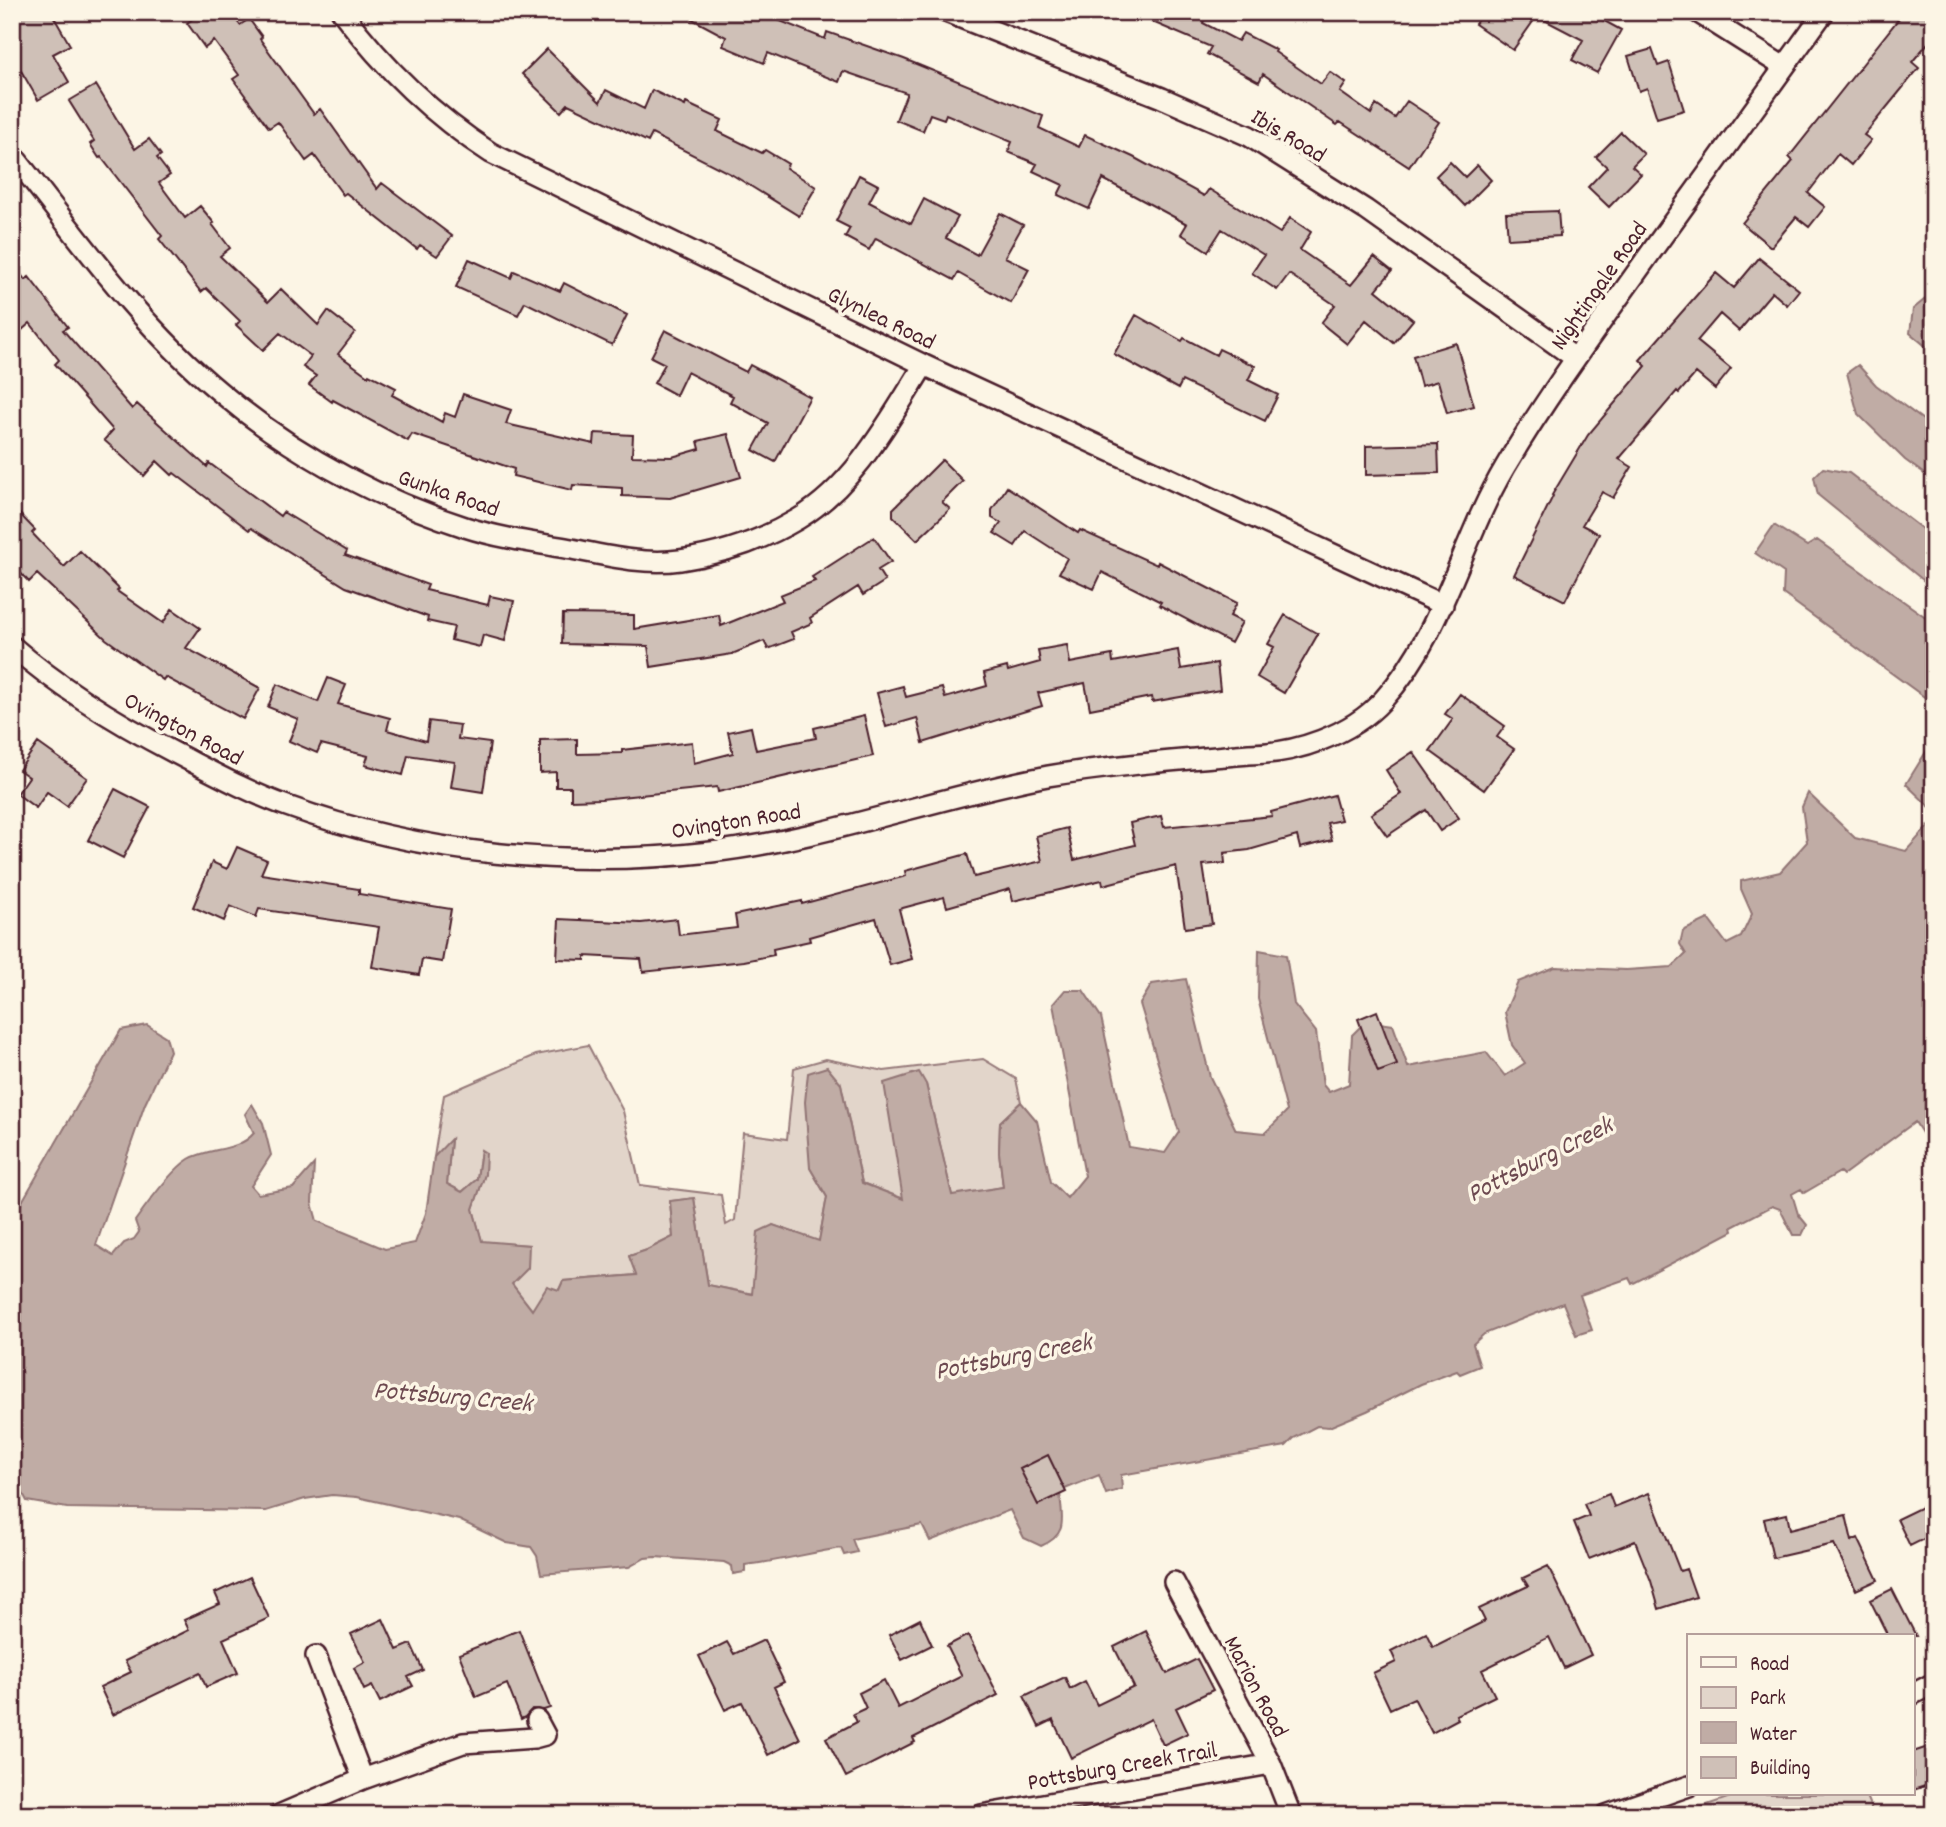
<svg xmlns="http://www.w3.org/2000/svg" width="1946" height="1827" viewBox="0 0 1946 1827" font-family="Dekko,sans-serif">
<rect width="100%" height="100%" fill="#fcf5e5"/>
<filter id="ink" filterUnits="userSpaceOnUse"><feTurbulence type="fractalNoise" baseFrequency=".0143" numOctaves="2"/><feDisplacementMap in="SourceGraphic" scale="14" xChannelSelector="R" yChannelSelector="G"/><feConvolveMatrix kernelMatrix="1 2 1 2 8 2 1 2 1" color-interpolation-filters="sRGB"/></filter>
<g filter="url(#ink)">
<path fill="#e2d5ca" stroke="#967a7a" stroke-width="2" d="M588,1045L623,1111L640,1185L721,1195L726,1225L735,1220L743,1133L787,1139L794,1068L826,1059L884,1071L983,1059L1016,1079L1021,1102L1000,1122L999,1152L1003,1187L952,1196L926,1084L904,1199L862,1183L841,1084L810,1168L827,1197L819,1242L773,1225L753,1294L708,1285L694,1198L670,1201L673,1237L647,1250L629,1256L637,1275L563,1281L559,1290L533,1311L512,1284L529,1245L482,1242L473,1209L485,1174L481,1150L477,1179L462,1192L447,1184L451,1140L434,1157L444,1095L536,1055Z
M1739,1794H1865L1874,1815H1678Z"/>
<path fill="#c0aca5" stroke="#917474" stroke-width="2" d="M1929,296L1934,299V353L1910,333L1913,309Z
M1858,365L1876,385L1934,428V481L1905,460L1858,414L1847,373Z
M1823,468L1849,473L1934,538V589L1818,495L1814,477Z
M1774,525L1807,546L1817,540L1934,623V704L1783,594L1784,573L1755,553Z
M1934,745V811L1906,784L1929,747Z
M1808,793L1855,838L1906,851L1934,820V1152L1915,1122L1843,1175L1840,1172L1804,1193L1801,1189L1792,1194L1798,1214L1807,1225L1802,1235H1793L1780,1209L1772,1206L1732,1227L1733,1231L1632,1284L1629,1278L1580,1295L1592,1330L1576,1335L1563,1303L1484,1334L1473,1344L1480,1366L1460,1374L1457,1371L1421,1384L1367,1411L1329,1427L1317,1426L1294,1438L1286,1446L1121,1475L1122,1489L1106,1494L1099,1475L1060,1491C1061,1517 1070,1534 1041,1546L1024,1538L1010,1510L930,1541L922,1525L852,1539L857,1552L844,1555L841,1548C809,1553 776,1562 745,1565V1572L733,1574L732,1566L724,1562L655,1557L645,1558L629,1567L541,1574L537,1556L531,1547L507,1543L459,1520L357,1497L332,1495L305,1499L266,1511L67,1508L27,1501L20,1488L12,1487V1203L19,1207L121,1030L147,1025L166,1037L170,1051L145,1104L96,1245L113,1256L124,1243L134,1239L139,1232L135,1221C147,1204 171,1170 189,1159C210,1147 238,1152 254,1133L245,1114L252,1104L263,1123L271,1155L251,1186L258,1194L293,1188L314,1164L312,1203L317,1221L385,1249L415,1243L426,1213L434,1157L451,1139L447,1184L462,1192L477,1179L481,1150L486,1153L485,1174L473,1209L482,1241L529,1245L528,1268L512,1284L532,1310L547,1286L559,1290L563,1281L636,1275L629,1256L647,1250L673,1237L670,1201L694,1198L708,1285L752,1294L758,1232L773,1225L819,1241L827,1197L810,1168L805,1102L808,1073L827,1067L841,1084L862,1183L903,1199L884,1083L919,1072L926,1084L952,1195L1003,1187L999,1152L1000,1122L1021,1102L1037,1121L1051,1182L1067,1198L1085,1176L1053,1004L1065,990H1083L1101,1017L1129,1147L1165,1153L1179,1132L1140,1004L1152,984L1186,979L1210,1077L1236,1130L1265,1133L1287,1111L1258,999L1259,950L1286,955L1294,1004L1316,1032L1323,1085L1329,1092L1349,1084L1352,1035L1366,1021L1393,1025L1408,1067L1486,1052L1505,1076L1525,1063L1512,1045L1505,1012L1518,982L1555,967L1626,970L1672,967L1686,954L1680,944L1683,931L1708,919L1727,944L1741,937L1752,914L1741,889V881L1780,872L1807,842L1802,807Z"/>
<path fill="#cfc0b7" stroke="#4a1f2b" stroke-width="2" d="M12,12H51L70,45L53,54L69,82L38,100L12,55Z
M202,12H230L240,25L249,19L262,37L260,39L314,114L320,109L377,189L382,183L452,236L437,256L420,245L417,249L346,193L343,195L314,155L306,161L278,122L269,128L233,79L239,75L214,41L205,48L187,23Z
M679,12H758L825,39L827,32L904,59L1043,116L1039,128L1079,147L1085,135L1133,157L1204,196L1209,189L1280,233L1290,218L1311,232L1300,250L1351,285L1374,257L1392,271L1376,290L1413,320L1394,343L1366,320L1347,344L1321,323L1335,305L1289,274L1277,290L1252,273L1264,255L1222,229L1208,251L1181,234L1187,224L1103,179L1089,209L1058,195L1063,185L1033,171L1037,164L1008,152L1012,142L946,114L944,119L930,114L923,131L896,120L907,93L843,71L839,82L768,53L764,63L723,46L726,37Z
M1129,12H1207L1203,23L1238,41L1243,33L1276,50L1275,52L1321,84L1330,72L1346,83L1340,92L1371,114L1376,105L1395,118L1407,101L1439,122L1409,167L1340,122L1337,125L1263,74L1259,82L1207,54L1211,47Z
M1483,12H1588L1621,30L1597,73L1572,60L1583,40L1537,16L1513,50L1475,24Z
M1904,12H1934V36L1912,62L1919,68L1864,135L1871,140L1851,165L1838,154L1808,193L1825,207L1809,227L1796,217L1771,247L1742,223L1793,161L1789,157Z
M547,49L600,102L606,90L644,109L652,90L685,106L686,103L722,120L717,131L762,153L765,150L788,164L786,168L816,187L799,216L731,174L652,134L648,142L568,104L561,112L522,74Z
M1652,49L1658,66L1669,62L1684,110L1657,118L1647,88L1639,91L1628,56Z
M96,85L135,149L149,139L161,155L157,158L170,175L159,183L185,218L200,206L214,223L212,224L230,248L220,256L268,302L281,289L318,325L328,311L355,332L338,354L368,376L369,374L396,388L392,395L442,422L445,413L455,417L463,394L511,410L506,424L594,444L595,433L633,435L632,456L672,457L700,449L698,441L728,434L741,477L670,498L622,496V488L573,485L572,490L513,476L514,469L412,434L408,441L333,400L332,402L309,385L316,376L303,367L311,356L280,333L263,350L236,325L240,321L206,288L201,292L159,239L162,236L101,157L99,158L90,144L94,141L69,101Z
M1621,132L1644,154L1632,166L1641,174L1609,207L1588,187L1607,167L1596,157Z
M1450,162L1465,177L1477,165L1491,180L1465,206L1436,176Z
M859,175L878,185L869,202L911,224L924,199L958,217L946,238L977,255L1000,213L1023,225L1005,257L1029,269L1011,303L958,273L954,280L876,238L869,250L845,237L850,228L836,221Z
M1558,211L1560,236L1508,239L1506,213Z
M1759,258L1799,290L1787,305L1772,292L1739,331L1720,314L1697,341L1731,369L1715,389L1696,373L1679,393L1677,391L1619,459L1632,467L1613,498L1602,492L1582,525L1599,534L1565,601L1514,575L1553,496L1552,495L1588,435L1646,366L1640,360L1716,273L1734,288Z
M469,259L511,278L514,271L560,291L564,283L627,315L612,345L525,302L518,315L456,287Z
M12,262L25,280L29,277L68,327L63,330L132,409L137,404L207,467L209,463L280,516L283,512L347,551L345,555L428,585L426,590L488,605L490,596L514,601L505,641L483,635L480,647L451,640L454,627L427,621L428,617L346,587L251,528L249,530L174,473L172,475L157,461L144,476L104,440L113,430L55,364L59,360L30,323L22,330L12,318Z
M1136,315L1182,341L1184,338L1216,355L1219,349L1255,366L1248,380L1278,395L1265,421L1182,381L1178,389L1114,354Z
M665,330L746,372L750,365L810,397L775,462L753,450L768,423L730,402L733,396L687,372L676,395L654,383L665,364L651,357Z
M1456,343L1474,406L1447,413L1438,381L1421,386L1413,356Z
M1438,444L1439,473L1366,475V446Z
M942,460L963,481L942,502L950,509L917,540L893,516V509Z
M1007,487L1078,533L1080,530L1157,565L1158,562L1237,603L1230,616L1242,622L1231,643L1159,605L1161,602L1102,572L1094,589L1059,573L1067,558L1025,531L1015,546L994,533L1001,523L992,518V510Z
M12,506L35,530L32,533L64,567L80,551L119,589L117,591L163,623L172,609L200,628L186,648L260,688L243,719L165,677L163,680L106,639L37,574L29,582L12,564Z
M874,537L891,562L878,570L885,581L863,595L858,587L810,618L812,623L791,632L794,639L768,649L764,641L732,654L651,667L648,646L562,644L563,614L634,615V629L719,615L721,626L783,601L780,595L815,581L812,577Z
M1285,615L1318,634L1284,693L1257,677L1274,647L1268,644Z
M1067,645L1070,663L1112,655L1113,662L1178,650L1181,669L1217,663L1220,690L1152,702L1151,697L1090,709L1085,683L1038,693L1042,706L923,743L917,718L886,727L877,693L903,686L906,697L942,688L945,698L987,686L984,673L1007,667L1008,671L1040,662L1038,650Z
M328,678L346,685L338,704L390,718L387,730L426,741L429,721L460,725L458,739L490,743L483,792L451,787L455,762L408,755L403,775L365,765L368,756L321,744L317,753L289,741L298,719L268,707L277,684L318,702Z
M1460,694L1505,726L1497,737L1514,749L1484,790L1430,751L1453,719L1445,714Z
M864,716L873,756L718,792L717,787L601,799L571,800V787H556V772L540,773V740L577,739V754L622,753V750L692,742L694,763L733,753L728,732L751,727L756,750L816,738L814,728Z
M38,743L87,778L67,806L47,792L36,808L17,794L29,777L19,770Z
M1413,752L1459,818L1440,831L1426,810L1387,836L1371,814L1401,794L1386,770Z
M115,789L150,807L123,858L88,840Z
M1334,795L1341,820L1327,823L1332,840L1300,848L1297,836L1249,850L1224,853L1225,863L1203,865L1212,924L1185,928L1176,866L1103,885L1102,880L1013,901L1010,889L947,907L944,897L899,909L912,959L890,965L876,918L809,937L810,941L773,949L774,955L744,961L643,972L641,959L585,956V960L557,959L559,919L641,923L677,919L679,935L737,928L735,915L802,901V904L906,876L905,871L967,854L974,877L1042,861L1036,836L1067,828L1074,860L1135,845L1130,823L1161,816L1164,827L1272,816L1271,812Z
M237,847L267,860L261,874L359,889V894L451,909L442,962L422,959L419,975L372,967L379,927L259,909L256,917L230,906L224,921L193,907L212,862L227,869Z
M1377,1011L1397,1065L1378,1072L1358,1019Z
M1048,1455L1066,1492L1038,1505L1020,1469Z
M1649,1493L1680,1571L1686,1569L1696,1597L1659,1609L1651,1581L1635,1541L1589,1559L1574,1522L1589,1516L1584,1504L1609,1494L1614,1507Z
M1934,1501V1534L1910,1546L1897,1519Z
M1787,1514L1790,1529L1846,1515L1852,1541L1858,1538L1878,1580L1856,1590L1834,1544L1773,1558L1764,1519Z
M1548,1566L1591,1655L1564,1668L1549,1637L1482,1670L1495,1696L1456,1715L1458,1719L1432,1733L1414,1698L1390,1709L1373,1673L1396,1662L1391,1651L1426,1633L1433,1647L1485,1621L1479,1609L1528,1586L1523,1578Z
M250,1577L269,1618L223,1639L238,1673L206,1687L200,1673L113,1715L100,1687L131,1672L125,1661L189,1630L184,1620L220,1604L215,1593Z
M1892,1589L1916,1636H1888L1870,1600Z
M383,1619L397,1650L411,1644L423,1670L408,1677L413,1686L380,1702L372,1686L364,1690L354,1668L365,1662L351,1634Z
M920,1619L932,1645L902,1660L889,1635Z
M519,1630L550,1708L544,1710L532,1709L525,1717L521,1719L507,1684L476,1697L459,1654Z
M1146,1631L1167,1674L1197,1659L1213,1690L1176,1708L1188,1733L1163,1745L1151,1719L1071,1758L1053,1720L1039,1727L1024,1696L1065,1677L1070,1689L1085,1681L1097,1705L1134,1687L1114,1647Z
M968,1635L998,1695L913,1738L915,1742L846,1777L826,1738L857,1722L853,1714L866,1708L859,1693L884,1680L898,1708L962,1676L947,1646Z
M764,1640L784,1682L774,1687L800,1739L768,1755L742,1702L725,1710L699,1656L727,1642L734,1654Z
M1934,1745V1783L1913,1790V1752Z"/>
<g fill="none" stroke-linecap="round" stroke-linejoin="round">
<defs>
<path id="minor" d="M342,12C383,67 434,116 491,153L924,365L1443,605
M946,12L1162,98L1249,136L1366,210L1575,358
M1697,12L1784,67
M12,154C77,236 139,325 220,392C292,453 376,498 465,527C499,538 536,543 572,549C607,556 644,565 680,560C722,554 761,541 798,519C855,485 890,419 924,365
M12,646C61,689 117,723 175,753C212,772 248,792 287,806C421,855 570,868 711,852C826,839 935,797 1048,776C1114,765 1182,760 1249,754C1295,754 1351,735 1383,700C1443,634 1460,543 1505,467C1550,391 1603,320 1654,248C1710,170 1767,91 1824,12
M1174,1582L1271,1764L1291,1815
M316,1656L363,1779
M1913,1694L1934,1683
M279,1815L363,1779L463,1743L534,1738L545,1735L537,1720
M981,1815L1271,1764
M1606,1815L1689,1786"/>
</defs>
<use href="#minor" stroke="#4a1f2b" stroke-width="24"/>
<use href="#minor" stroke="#fcf5e5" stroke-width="19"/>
</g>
</g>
<g text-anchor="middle" stroke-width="7" stroke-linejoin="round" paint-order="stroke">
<g font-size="24" fill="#4a1f2b" stroke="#fcf5e5">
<text transform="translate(1289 135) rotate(31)" y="8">Ibis Road</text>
<text transform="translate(1598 285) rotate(-55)" y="8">Nightingale Road</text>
<text transform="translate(882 317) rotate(26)" y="8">Glynlea Road</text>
<text transform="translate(449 492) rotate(19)" y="8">Gunka Road</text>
<text transform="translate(184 728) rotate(28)" y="8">Ovington Road</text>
<text transform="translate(736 820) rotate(-9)" y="8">Ovington Road</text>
<text transform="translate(1257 1686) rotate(62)" y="8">Marion Road</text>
<text transform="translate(1122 1765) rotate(-10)" y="8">Pottsburg Creek Trail</text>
</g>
<g font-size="26" font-style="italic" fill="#6d4950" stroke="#fcf5e5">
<text transform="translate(1539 1158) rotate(-27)" y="9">Pottsburg Creek</text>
<text transform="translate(1013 1355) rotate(-11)" y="9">Pottsburg Creek</text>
<text transform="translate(453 1395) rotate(5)" y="9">Pottsburg Creek</text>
</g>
</g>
<rect width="1946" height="1827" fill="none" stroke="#fcf5e5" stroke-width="42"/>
<rect x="21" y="21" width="1904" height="1785" fill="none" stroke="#4a1f2b" stroke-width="2.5" filter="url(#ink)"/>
<rect x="1687" y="1634" width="228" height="161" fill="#fcf5e5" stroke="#b59f9b" stroke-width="2"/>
<rect x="1701" y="1657" width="35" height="10" fill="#fcf5e5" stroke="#b59f9b" stroke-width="2"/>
<text x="1750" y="1670" font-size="21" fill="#4a1f2b">Road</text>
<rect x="1701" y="1687" width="35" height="21" fill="#e2d5ca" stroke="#b59f9b" stroke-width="2"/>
<text x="1750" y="1704" font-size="21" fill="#4a1f2b">Park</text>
<rect x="1701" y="1722" width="35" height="21" fill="#c0aca5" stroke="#b59f9b" stroke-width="2"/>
<text x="1750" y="1740" font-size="21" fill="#4a1f2b">Water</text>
<rect x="1701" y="1757" width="35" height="21" fill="#cfc0b7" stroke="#b59f9b" stroke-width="2"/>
<text x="1750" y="1774" font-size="21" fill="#4a1f2b">Building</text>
</svg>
